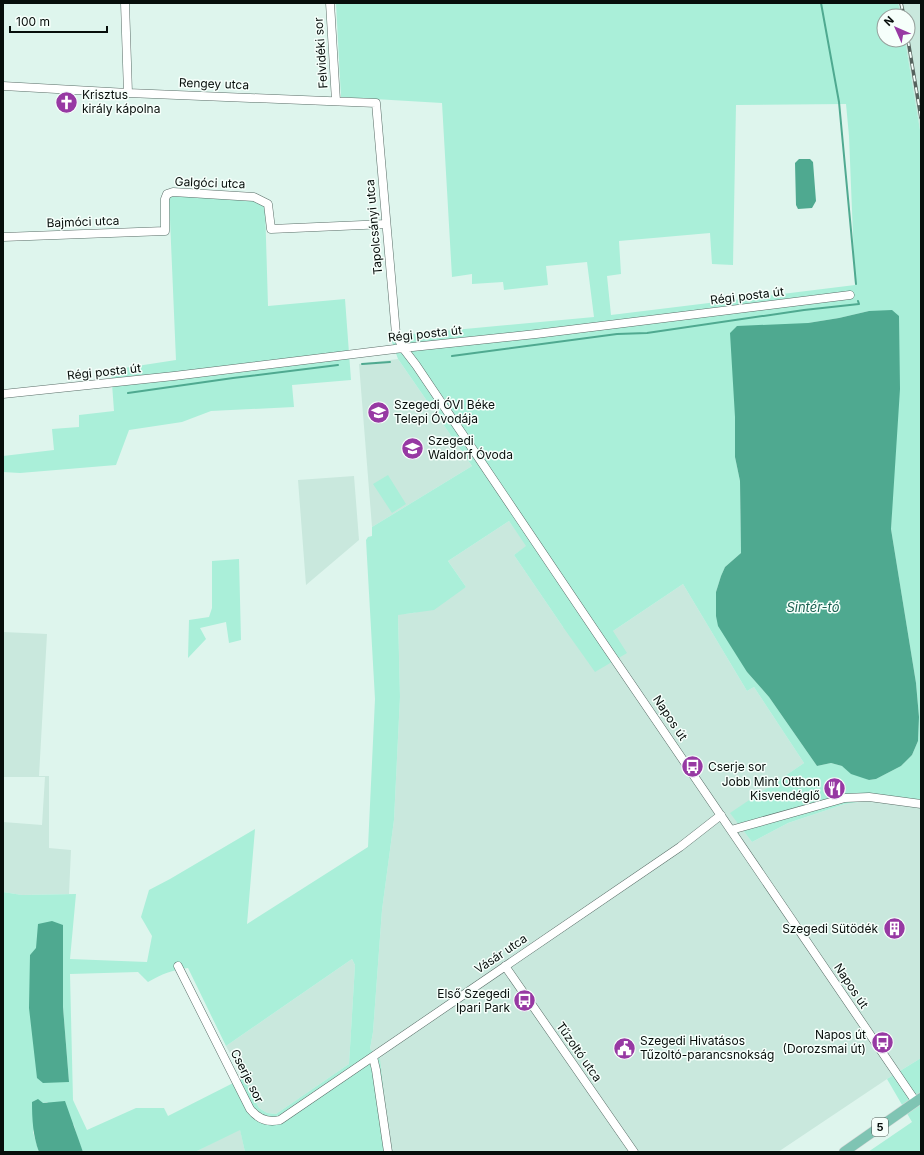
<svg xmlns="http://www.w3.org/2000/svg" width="924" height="1155" viewBox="0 0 924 1155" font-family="Inter,sans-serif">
<rect width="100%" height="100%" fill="#def5ed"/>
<path fill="#c9e8dd" d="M898,3H921V136L905,40H908V16H901Z
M398,359L472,466L372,527L359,364Z
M354,476L359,540L306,585L298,480Z
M509,521L527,546L514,555L563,627L613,631L683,584L747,691L754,687L804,763L731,813L752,842L788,823L845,804L872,800L921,806V1058L887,1079L778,1152H392L370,1049L373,1032L382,910L394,820L400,697L398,614L414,613L466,587L448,561Z
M3,632L47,634L39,776H49V848L71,850L69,894L22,895L3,892V822L42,825L45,777H3Z
M352,959L355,965L349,1064L276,1114L267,1113L259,1108L226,1046Z
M240,1129L245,1152H195Z"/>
<path fill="#aaefd9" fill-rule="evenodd" d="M336,3H898L901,16H884V40H905L921,136V806L872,800L845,804L788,823L752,842L730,813L804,763L754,687L747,691L683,584L613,631L627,653L595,672L563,627L514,555L526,546L509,521L448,561L466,587L434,610L398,615L400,697L394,820L382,910L373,1032L370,1049L380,1059L389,1138L392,1152H245L240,1130L195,1152H83L78,1140L74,1125L47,1102L43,1103L33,1132L39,1152H3V892L22,895L76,894L70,959L147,962L152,936L141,917L149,890L170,879L255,829L247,924L368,847L375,699L366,540L368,537L372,536V527L472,466L398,359L390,336L594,317L587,262L546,266L548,285L504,290L503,282L472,284V274L452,277L442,103L341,97ZM846,104L849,136L855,285L611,315L607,276L621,274L619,241L710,233L712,264L733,265L736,105ZM869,311L892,496L891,529L916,683L919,717L918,741L912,755L901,766L876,779L869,780L842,766L831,763L817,766L769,697L747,672L716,592L721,576L725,567L741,553L740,481L735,457V417L808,323L839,318ZM36,949L63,1007L69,1082L30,955ZM352,959L355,965L349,1064L276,1114L267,1113L259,1108L243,1078L168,1116L164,1108H136L87,1130L73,1100L70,974L138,972L148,982C162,974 172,970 188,968L226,1046Z
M169,196L253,198L265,205L268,306L345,299L351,380L292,385L294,407L211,411L182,422L129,430L116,465L20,473L3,472V456L54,450L52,429L79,427V415L114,411L111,370L176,360Z
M388,475L406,504L392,513L373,484Z
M239,559L241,640L229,643L226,622L200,628L206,639L188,658L189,620L209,617L212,608V561Z
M921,1058V1152H868L912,1122L887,1079Z"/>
<path fill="#4fa990" d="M799,159H810L813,162L816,201L812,208L798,209L796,205L795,163Z
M892,310L899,316L900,389L891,529L916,683L919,717L918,741L912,755L901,766L876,779L869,780L851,774L842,766L831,763L817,766L769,697L747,672L718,626L716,616V592L721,576L725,567L741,553L740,481L735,457V417L730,333L737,326L808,323L839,318L869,311Z
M52,921L63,925V1007L69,1082L43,1083L37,1078L29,1008L30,955L36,948L38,924Z
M38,1099L43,1103L65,1101L83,1152H39C33,1136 32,1119 32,1102Z"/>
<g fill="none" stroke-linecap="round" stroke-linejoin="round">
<path stroke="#4fa990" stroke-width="2" d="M821,3L839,102L856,284
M452,356L617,334L647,333L804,310L859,304L858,301
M362,364L390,362
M128,393L233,378L338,365"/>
<defs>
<path id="minor" d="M125,3L128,93
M330,3L336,101
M3,86L128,93L376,103L396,334L403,348L416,365L602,641L916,1102
M3,237L165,231V199L167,194L173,192L254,197L268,204L271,229L386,224
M3,394L174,376L403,348L536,334L850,295
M731,830L845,798L869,797L921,804
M178,966L250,1109C258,1119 268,1123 280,1120L680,847L721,815
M505,966L634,1152
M373,1057L376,1070L388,1152"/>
<path id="major" d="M844,1152L921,1098"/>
</defs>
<use href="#minor" stroke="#5a6e68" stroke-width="9"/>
<use href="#major" stroke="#d7d8d8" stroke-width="11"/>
<use href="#minor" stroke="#fff" stroke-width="8"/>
<use href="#major" stroke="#7fc4b3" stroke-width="10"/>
<defs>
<path id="rail" d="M901,3L904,16
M908,40L921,118"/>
</defs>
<use href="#rail" stroke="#55625d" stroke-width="3.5"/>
<use href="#rail" stroke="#f6fffb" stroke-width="2" stroke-dasharray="6" stroke-linecap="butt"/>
</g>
<defs>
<symbol id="church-disc" viewBox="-11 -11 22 22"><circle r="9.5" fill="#9739a3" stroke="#f6fffb"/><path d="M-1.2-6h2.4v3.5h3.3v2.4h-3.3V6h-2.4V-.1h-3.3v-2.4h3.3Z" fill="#fff"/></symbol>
<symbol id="school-disc" viewBox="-11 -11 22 22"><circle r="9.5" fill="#9739a3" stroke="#f6fffb"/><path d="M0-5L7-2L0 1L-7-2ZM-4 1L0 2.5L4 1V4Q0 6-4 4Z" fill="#fff"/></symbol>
<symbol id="bus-disc" viewBox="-11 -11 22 22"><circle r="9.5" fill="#9739a3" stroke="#f6fffb"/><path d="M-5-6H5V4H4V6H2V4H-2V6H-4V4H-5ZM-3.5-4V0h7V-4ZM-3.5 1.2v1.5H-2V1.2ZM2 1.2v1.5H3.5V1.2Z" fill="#fff"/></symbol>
<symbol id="restaurant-disc" viewBox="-11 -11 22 22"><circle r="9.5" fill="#9739a3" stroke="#f6fffb"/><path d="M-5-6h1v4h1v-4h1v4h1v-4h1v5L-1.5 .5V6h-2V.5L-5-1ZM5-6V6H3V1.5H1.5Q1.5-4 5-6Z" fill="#fff"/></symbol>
<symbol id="building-disc" viewBox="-11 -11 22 22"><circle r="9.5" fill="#9739a3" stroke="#f6fffb"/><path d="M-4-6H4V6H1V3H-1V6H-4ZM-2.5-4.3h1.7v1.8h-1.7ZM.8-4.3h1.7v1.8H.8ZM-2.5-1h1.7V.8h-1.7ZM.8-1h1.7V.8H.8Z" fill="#fff"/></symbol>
<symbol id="civic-disc" viewBox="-11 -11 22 22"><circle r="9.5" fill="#9739a3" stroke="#f6fffb"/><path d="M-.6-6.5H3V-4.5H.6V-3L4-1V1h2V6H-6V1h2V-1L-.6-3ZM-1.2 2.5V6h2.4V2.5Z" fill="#fff"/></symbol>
</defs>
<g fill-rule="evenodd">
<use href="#church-disc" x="54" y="90" width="25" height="25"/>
<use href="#school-disc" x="366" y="400" width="25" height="25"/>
<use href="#school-disc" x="400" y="436" width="25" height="25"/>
<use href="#bus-disc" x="680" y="754" width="25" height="25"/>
<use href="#restaurant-disc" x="822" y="776" width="25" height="25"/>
<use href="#building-disc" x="882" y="916" width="25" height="25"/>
<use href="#bus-disc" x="512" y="988" width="25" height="25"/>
<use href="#bus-disc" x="870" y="1030" width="25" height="25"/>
<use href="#civic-disc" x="612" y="1036" width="25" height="25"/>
</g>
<g text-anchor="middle" stroke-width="3" stroke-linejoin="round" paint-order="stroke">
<rect fill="#f6fffb" stroke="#4f5653" stroke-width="1" x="872" y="1118" width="16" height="18" rx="3"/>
<g font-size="11" font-weight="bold" fill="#070e0b">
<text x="880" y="1131">5</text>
</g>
<g font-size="12" fill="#070e0b" stroke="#f6fffb">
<text transform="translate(321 53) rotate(-94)" y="4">Felvidéki sor</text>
<text transform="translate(214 84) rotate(2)" y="4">Rengey utca</text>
<text transform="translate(210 183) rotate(2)" y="4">Galgóci utca</text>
<text transform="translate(83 222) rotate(-2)" y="4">Bajmóci utca</text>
<text transform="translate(374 227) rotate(-95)" y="4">Tapolcsányi utca</text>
<text transform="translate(747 296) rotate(-7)" y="4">Régi posta út</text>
<text transform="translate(425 334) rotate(-6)" y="4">Régi posta út</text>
<text transform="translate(104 372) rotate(-6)" y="4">Régi posta út</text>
<text transform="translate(670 718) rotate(56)" y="4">Napos út</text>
<text transform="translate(501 954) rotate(-34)" y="4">Vásár utca</text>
<text transform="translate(851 986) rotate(56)" y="4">Napos út</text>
<text transform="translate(579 1052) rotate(55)" y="4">Tűzoltó utca</text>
<text transform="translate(247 1076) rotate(63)" y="4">Cserje sor</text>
</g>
<g font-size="12" fill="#070e0b" stroke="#f6fffb" text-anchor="start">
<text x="82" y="99">Krisztus<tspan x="82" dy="14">király kápolna</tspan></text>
<text x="394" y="409">Szegedi ÓVI Béke<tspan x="394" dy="14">Telepi Óvodája</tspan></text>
<text x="428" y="445">Szegedi<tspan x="428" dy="14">Waldorf Óvoda</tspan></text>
<text x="708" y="771">Cserje sor</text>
<text x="820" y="786" text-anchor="end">Jobb Mint Otthon<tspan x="820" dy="14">Kisvendéglő</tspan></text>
<text x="878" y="933" text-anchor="end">Szegedi Sütödék</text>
<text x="510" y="998" text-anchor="end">Első Szegedi<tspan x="510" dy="14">Ipari Park</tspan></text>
<text x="866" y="1039" text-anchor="end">Napos út<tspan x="866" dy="14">(Dorozsmai út)</tspan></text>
<text x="640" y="1045">Szegedi Hivatásos<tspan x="640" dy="14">Tűzoltó-parancsnokság</tspan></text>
</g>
<g font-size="13" font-style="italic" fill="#1a6150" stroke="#f6fffb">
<text x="813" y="612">Sintér-tó</text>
</g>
</g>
<rect width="924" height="1155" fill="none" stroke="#070e0b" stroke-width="8"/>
<g transform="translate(896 28) rotate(315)"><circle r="19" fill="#f6fffb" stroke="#969f9b"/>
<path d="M0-3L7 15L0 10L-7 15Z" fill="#9739a3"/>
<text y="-6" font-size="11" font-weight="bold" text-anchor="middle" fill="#070e0b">N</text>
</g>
<path d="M10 26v6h97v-6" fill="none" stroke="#070e0b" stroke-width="2"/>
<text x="16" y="26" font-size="12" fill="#070e0b" stroke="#f6fffb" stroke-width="3" paint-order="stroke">100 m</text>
</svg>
